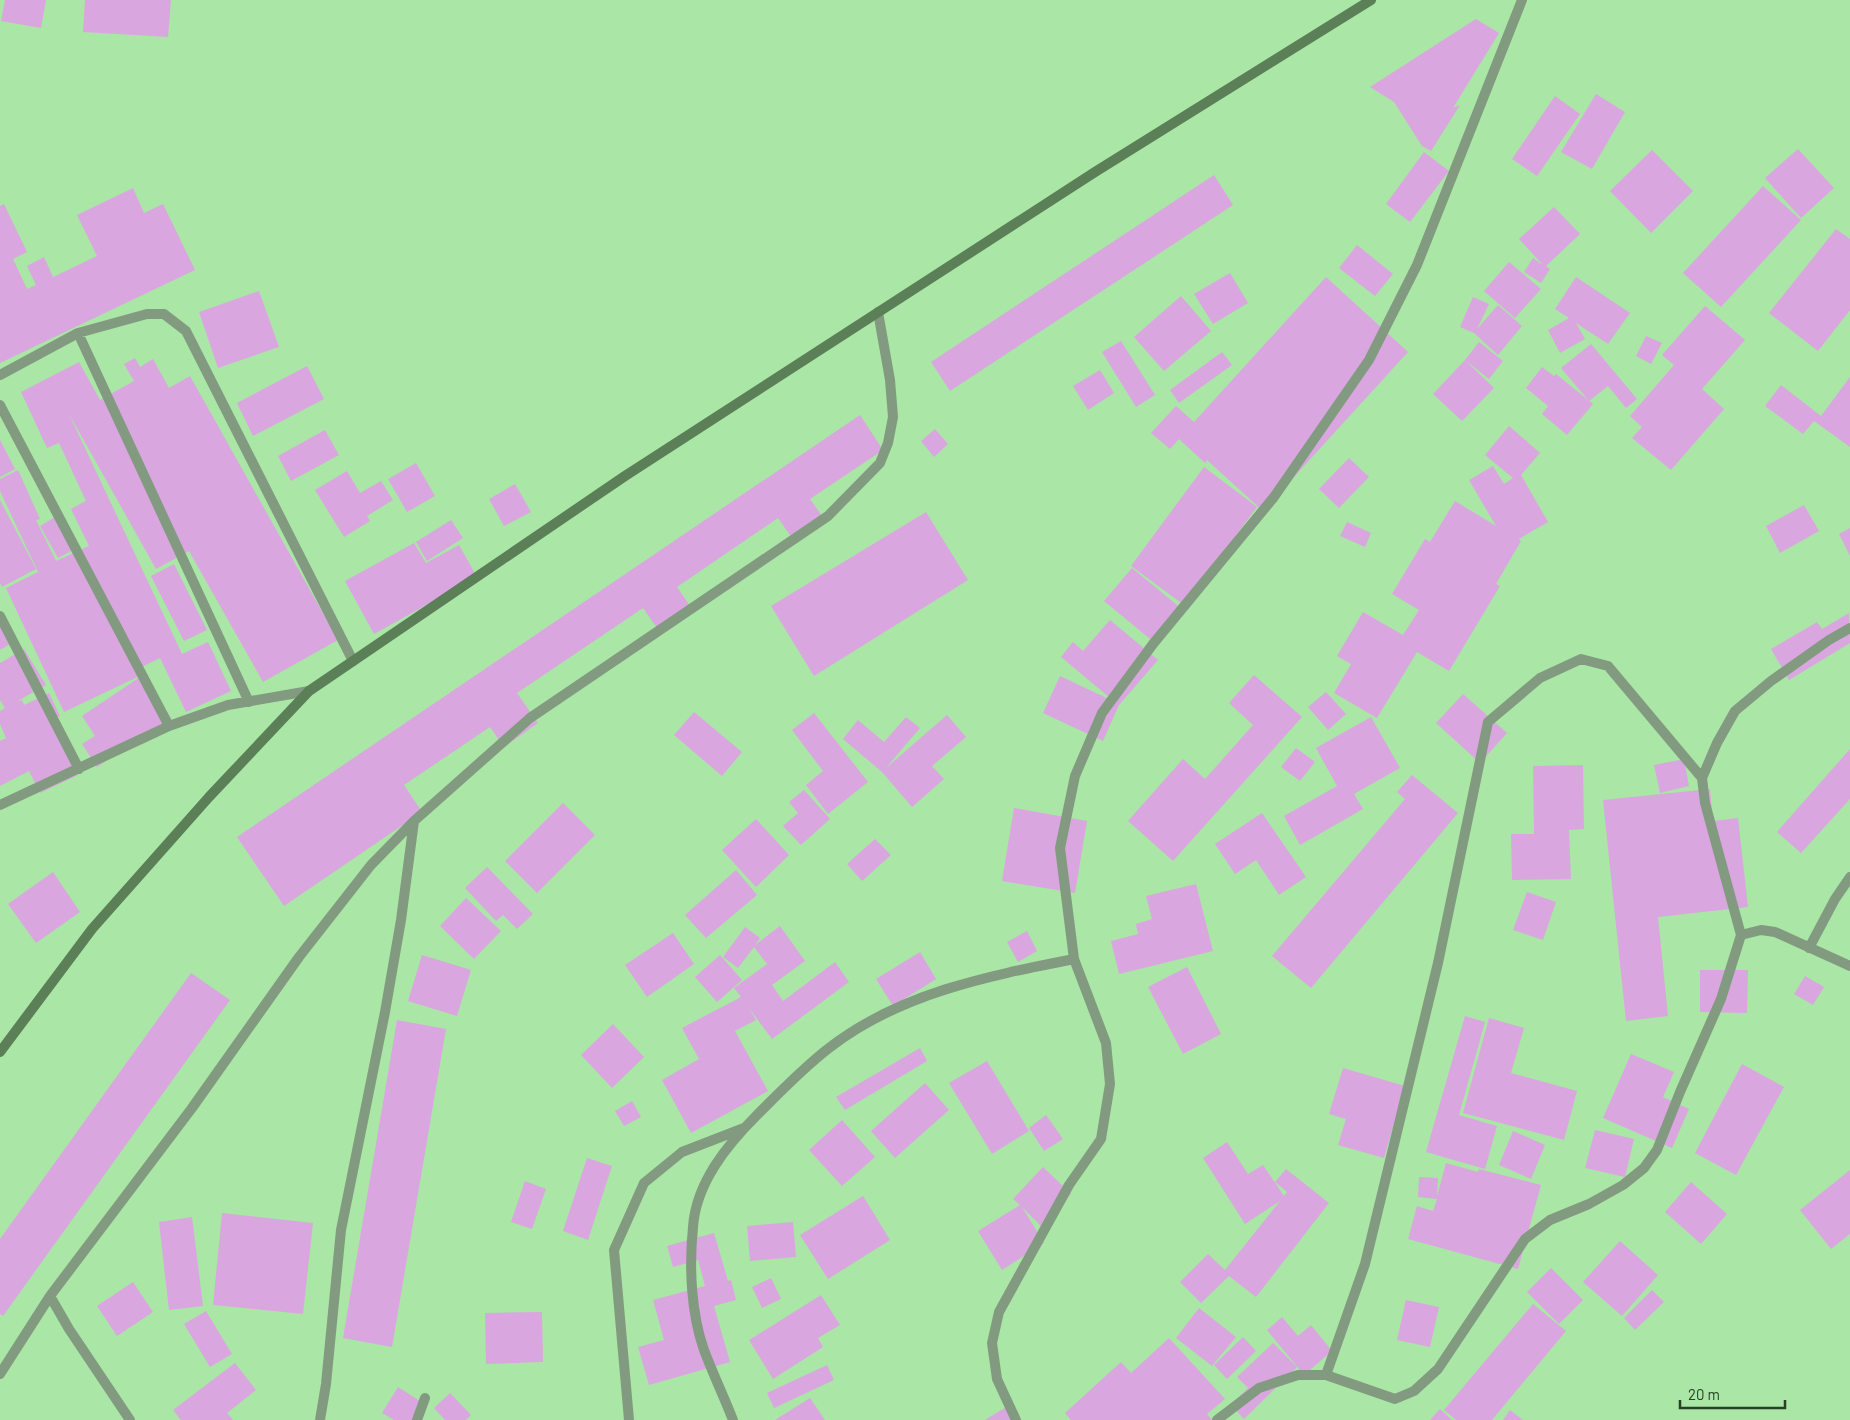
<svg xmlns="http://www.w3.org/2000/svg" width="1850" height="1420" viewBox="0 0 1850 1420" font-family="Barlow,sans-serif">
<rect width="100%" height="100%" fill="#aae6a5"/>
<path fill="#daa6e0" d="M5,0H46L41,28L1,21Z
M85,0H171L168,37L83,32Z
M1476,19L1499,33L1453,108L1460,105L1431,151L1422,146L1394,102L1370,87Z
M1596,94L1625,112L1592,169L1561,152Z
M1555,96L1580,114L1537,176L1512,159Z
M1798,149L1834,188L1801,218L1765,178Z
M1652,150L1693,191L1651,233L1610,191Z
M1424,152L1449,171L1410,222L1386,204Z
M1214,175L1233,205L950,391L931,362Z
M1763,186L1801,220L1721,307L1683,273Z
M133,188L144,213L163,204L195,270L0,363V206L4,204L27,252L13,259L27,289L36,285L27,266L44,257L53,277L97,256L77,215Z
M1554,207L1580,234L1546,266L1550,269L1541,283L1524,272L1533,258L1543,265L1519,239Z
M1836,229L1850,239V310L1818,351L1769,313Z
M1357,245L1393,274L1375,296L1339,268Z
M1509,262L1541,289L1515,318L1484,291Z
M1230,273L1248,303L1213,324L1194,294Z
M1326,277L1408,352L1263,511L1207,460L1205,463L1179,439L1170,449L1151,433L1176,406L1194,422Z
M1576,277L1630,313L1608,344L1576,323L1585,339L1560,353L1548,330L1569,318L1555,309Z
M259,291L279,347L218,368L199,312Z
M1181,296L1211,331L1164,371L1134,337Z
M1473,297L1489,304L1477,329L1498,305L1522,326L1498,355L1474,333L1460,327Z
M1705,306L1745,340L1702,389L1724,409L1671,470L1632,438L1642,427L1630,416L1674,365L1662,355Z
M1646,336L1662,343L1651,364L1636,356Z
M1121,341L1155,395L1136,407L1102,352Z
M1479,342L1503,361L1489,379L1465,360Z
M1591,344L1637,399L1626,408L1608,386L1589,401L1561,368Z
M1222,352L1232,365L1179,403L1170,390Z
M135,358L140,367L153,359L169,388L190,376L338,640L263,682L189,551L156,569L69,414L182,654L208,642L231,691L186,712L160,658L142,667L146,673L64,712L6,588L38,572L0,491V479L18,470L40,519L36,520L56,561L89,546L71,509L86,501L59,443L47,448L21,392L79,362L100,400L134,381L124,364Z
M1465,360L1494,388L1462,421L1433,394Z
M307,366L324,399L253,436L237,403Z
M1542,367L1554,376L1556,374L1593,404L1567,435L1542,414L1548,406L1526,388Z
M1100,370L1114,393L1088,410L1073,386Z
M1850,377V447L1814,421L1803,434L1765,406L1781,385L1821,416Z
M860,415L883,450L810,499L825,520L794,541L778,518L677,587L690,606L657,628L643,608L517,693L538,723L504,747L490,727L404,785L422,812L284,906L237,837Z
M1509,426L1540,453L1521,475L1548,522L1519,539L1521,541L1496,584L1500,586L1449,671L1417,652L1377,718L1334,693L1351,664L1337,656L1363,612L1403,635L1419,610L1392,594L1425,539L1430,542L1455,501L1496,526L1469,480L1493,466L1504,484L1513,478L1485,455Z
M935,429L948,444L934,457L921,441Z
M325,430L339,455L291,481L278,456Z
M0,440L15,469L0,477Z
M1349,458L1369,477L1339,508L1319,489Z
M416,463L435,496L407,512L388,479Z
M1204,467L1257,507L1184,605L1131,566Z
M347,471L360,493L381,481L393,500L367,516L370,521L344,537L315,490Z
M515,484L531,512L504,526L489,499Z
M0,500L36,569L2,587L0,583Z
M1804,505L1819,531L1780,553L1766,526Z
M926,512L968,580L814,676L771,606Z
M60,514L79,547L58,558L40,526Z
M451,520L463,538L427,561L416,542Z
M1347,522L1371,533L1365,547L1340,536Z
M1850,528V556L1839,534Z
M414,543L426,563L459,545L477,577L374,634L345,581Z
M174,564L207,630L184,641L151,576Z
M1132,568L1183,610L1155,643L1104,601Z
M0,611L17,640L0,650Z
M1849,613L1850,643L1789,680L1771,649L1817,622L1822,629Z
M1110,620L1158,660L1119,705L1103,741L1043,713L1060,676L1115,702L1061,657L1073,642L1083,651Z
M24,649L46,685L16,702L22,700L24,705L49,693L60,716L51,720L78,775L40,793L29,771L0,786V741L6,738L0,724V711L5,708L0,700V663Z
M143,675L171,718L97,767L82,744L95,736L82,716Z
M1254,675L1302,717L1173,861L1128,821L1183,759L1205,779L1253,725L1229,703Z
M1326,692L1346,714L1328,730L1308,707Z
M1463,694L1507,733L1480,763L1436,723Z
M694,712L742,752L722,776L674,735Z
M814,713L868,782L828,814L806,785L823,771L792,730Z
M947,715L966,737L932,766L944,779L912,807L882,772L843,739L858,720L884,742L906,717L920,728L886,768Z
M1371,717L1400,768L1354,794L1363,809L1300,845L1284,816L1337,786L1316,748Z
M1296,748L1315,762L1300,781L1281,767Z
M1850,749V799L1801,853L1777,832Z
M1684,759L1689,786L1660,793L1654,765Z
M1583,765L1584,829L1569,830L1571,879L1512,880L1511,834H1534L1533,766Z
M1412,775L1458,813L1311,988L1272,956L1405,799L1397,792Z
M1710,789L1713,821L1738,818L1748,907L1658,917L1668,1016L1626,1021L1603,800Z
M804,790L830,819L801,845L783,826L798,813L789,802Z
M563,803L595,835L537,893L505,861Z
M1014,808L1087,821L1075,893L1002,881Z
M1262,813L1306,877L1279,895L1256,860L1235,874L1215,844Z
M756,819L789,855L756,887L722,850Z
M875,839L891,855L862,881L847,864Z
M487,867L533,914L517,929L503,915L496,921L465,888Z
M736,870L757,895L706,938L685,915Z
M53,872L80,912L36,943L8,904Z
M1196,884L1213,951L1119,974L1111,941L1138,934L1136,924L1152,919L1146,896Z
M1527,892L1556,902L1543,940L1513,930Z
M466,898L501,931L474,959L440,926Z
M780,926L805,961L772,985L783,1001L835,962L849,982L772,1039L749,1008L756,1020L735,1031L768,1091L691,1133L662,1080L699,1059L682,1028L741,997L734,988L767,964L754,947L738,968L723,957L745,927L760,938L755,945Z
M1027,931L1037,951L1018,962L1007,942Z
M673,933L694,964L647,997L625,965Z
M920,952L936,979L893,1006L876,979Z
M422,955L471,970L457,1016L408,1001Z
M720,955L742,980L717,1002L695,977Z
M1187,967L1221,1034L1183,1054L1148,987Z
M1700,970H1748L1747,1013L1700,1012Z
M191,973L230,1000L3,1316L0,1314V1239Z
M1805,976L1824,987L1813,1005L1794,994Z
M1465,1016L1485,1022L1459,1115L1497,1126L1485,1169L1426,1152Z
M1489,1018L1524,1028L1511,1073L1577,1091L1564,1140L1463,1113Z
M397,1020L446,1029L392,1347L343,1338Z
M613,1024L644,1057L612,1088L581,1055Z
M920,1048L927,1061L845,1110L836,1097Z
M1631,1054L1674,1072L1663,1097L1689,1109L1672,1148L1603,1118Z
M987,1061L1029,1131L992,1154L949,1083Z
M1742,1064L1784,1087L1736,1175L1695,1153Z
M1343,1068L1405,1086L1384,1158L1338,1145L1346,1119L1329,1114Z
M925,1083L949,1110L895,1158L871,1131Z
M632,1101L641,1117L624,1126L615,1111Z
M1046,1115L1063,1139L1044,1151L1029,1128Z
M842,1120L875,1157L842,1186L809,1150Z
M1595,1130L1634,1139L1625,1177L1585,1168Z
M1513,1131L1545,1145L1531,1179L1499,1165Z
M1227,1142L1248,1174L1263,1165L1284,1196L1287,1192L1275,1182L1286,1169L1329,1203L1256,1297L1229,1276L1201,1303L1180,1282L1208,1254L1225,1270L1280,1201L1245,1224L1203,1158Z
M587,1158L612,1166L588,1240L563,1231Z
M1446,1163L1478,1172L1479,1169L1541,1185L1518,1269L1408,1239L1417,1206L1433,1211L1437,1199L1418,1197L1419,1177L1438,1178L1437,1196Z
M1043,1167L1071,1194L1041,1226L1022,1207L1044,1243L1002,1270L978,1231L1020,1205L1013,1199Z
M1850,1170V1234L1831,1249L1800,1210Z
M525,1181L546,1189L532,1229L511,1222Z
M1691,1182L1727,1214L1701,1244L1665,1212Z
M863,1196L890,1240L828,1279L800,1235Z
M222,1213L313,1223L303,1314L213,1305Z
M192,1217L203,1306L169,1310L159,1222Z
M793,1222L796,1257L750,1261L747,1226Z
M714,1233L728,1281L731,1280L736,1300L714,1306L730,1362L649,1385L638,1347L664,1340L653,1300L705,1286L698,1260L673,1267L667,1246Z
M1620,1241L1658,1275L1622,1316L1583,1282Z
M1551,1268L1583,1300L1559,1324L1527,1292Z
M771,1278L781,1299L762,1308L752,1287Z
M133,1282L153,1312L117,1336L97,1306Z
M1652,1290L1664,1302L1635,1330L1624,1318Z
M821,1295L840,1325L818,1338L823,1347L773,1379L749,1340Z
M1406,1300L1439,1307L1430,1347L1397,1340Z
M1533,1304L1566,1331L1492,1420H1456L1444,1410Z
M1199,1308L1236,1337L1212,1366L1176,1338Z
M206,1311L232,1354L210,1367L184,1324Z
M542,1312L543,1362L486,1364L485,1313Z
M1282,1317L1298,1336L1311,1325L1332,1351L1304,1375L1267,1330Z
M1243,1337L1256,1351L1227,1379L1214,1365Z
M1169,1338L1225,1399L1207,1414L1212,1420H1071L1065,1413L1121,1362L1131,1373Z
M1273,1343L1297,1367L1244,1419L1231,1405L1248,1388L1237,1377Z
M235,1363L256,1390L227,1413L233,1420H181L173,1410Z
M827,1365L834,1380L774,1408L767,1393Z
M398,1387L423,1403L412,1420H394L382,1413Z
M450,1393L471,1415L466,1420H445L434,1408Z
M810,1398L825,1420H775Z
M1011,1404L1021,1420H985Z
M1440,1409L1452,1420H1430Z
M1510,1410L1523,1420H1503Z"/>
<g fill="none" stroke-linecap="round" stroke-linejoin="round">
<path stroke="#829b80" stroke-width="10" d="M78,333L249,702
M0,375L78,333L147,314H164L186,331L353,661
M0,405L169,726
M0,616L79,769
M0,805L169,726L228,705L309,691
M1741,935L1761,930L1775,932L1850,966
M1809,948L1835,899L1850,877
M50,1296L69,1329L130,1420
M0,1374L50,1296L192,1108L299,957L371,865L414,821L530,718L828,516L880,463L888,443L893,417L890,380L878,312
M1326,1375L1365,1264L1438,963L1488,722L1540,678L1581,659L1608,666L1702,778
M320,1420L326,1384L341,1230L385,1012L401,920L414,821
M417,1420L425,1398
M629,1420L614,1250L644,1183L682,1152L744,1128
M733,1420C724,1397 713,1374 704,1350C691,1313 689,1267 693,1227C696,1183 727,1145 757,1115C780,1092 803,1068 829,1048C900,993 988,976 1074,959
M1016,1420L997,1379L992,1343L999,1312L1069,1185L1101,1139L1110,1084L1106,1043L1074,959L1060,848L1075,776L1102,713L1153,644L1274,497L1369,360L1417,265L1522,0
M1217,1420L1259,1388L1298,1375H1326L1395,1399L1414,1391L1438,1369L1525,1239L1550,1220L1589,1204L1623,1185L1644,1168L1657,1150L1680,1092L1721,999L1741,935L1705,803L1702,778L1717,743L1735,711L1771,681L1829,640L1850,628"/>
<path stroke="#5b7f57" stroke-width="10" d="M0,1052L92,929L209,797L309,691L625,476L1095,172L1371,0"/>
</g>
<path d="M1680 1400v8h105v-8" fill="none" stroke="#284126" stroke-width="2.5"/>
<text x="1688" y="1400" font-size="15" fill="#284126" stroke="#aae6a5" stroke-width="4" paint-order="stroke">20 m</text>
</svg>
